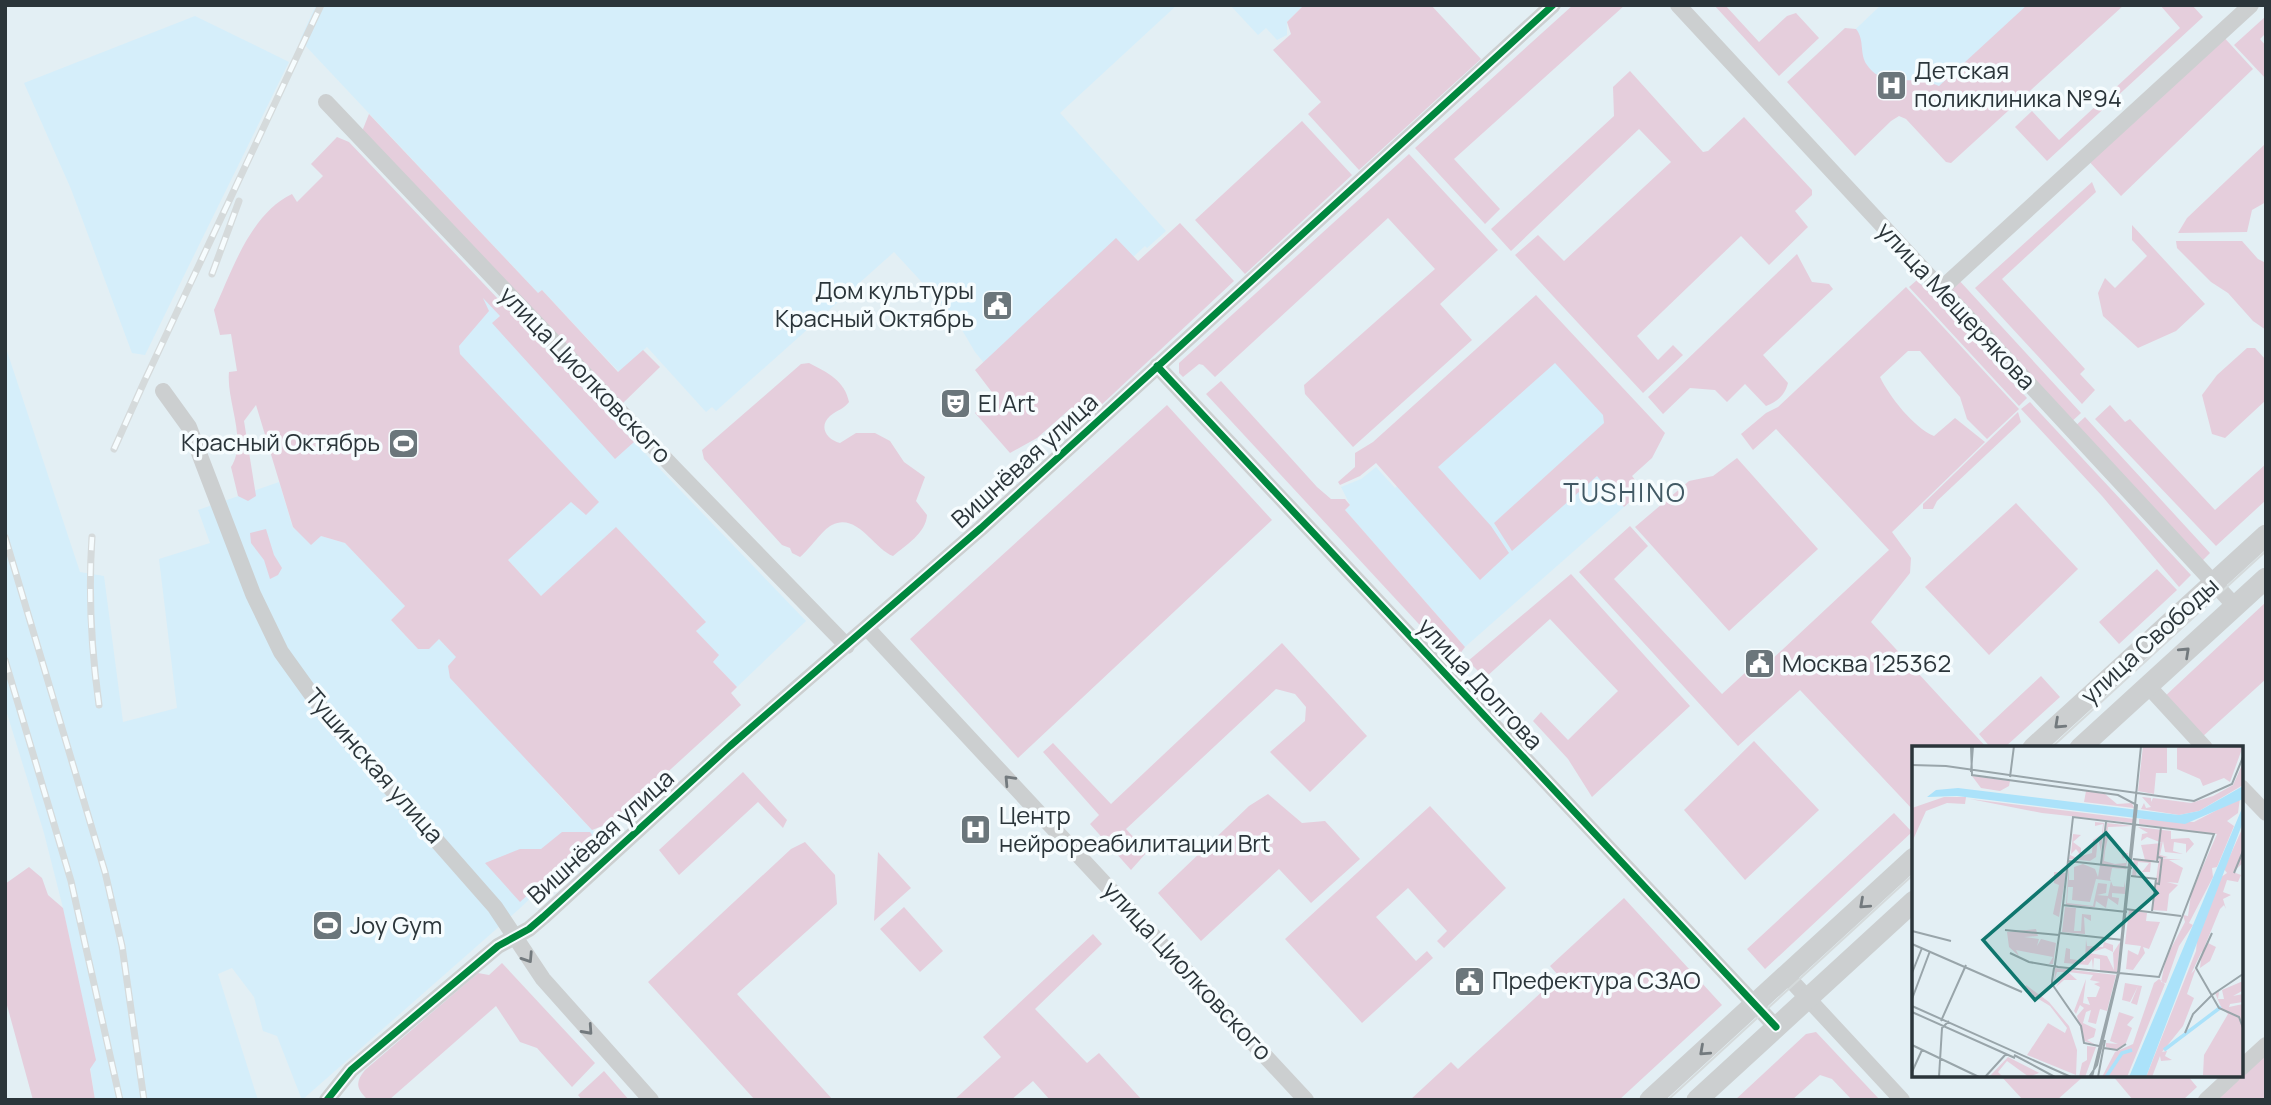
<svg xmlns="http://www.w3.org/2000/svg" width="2271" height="1105" viewBox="0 0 2271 1105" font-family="Manrope,sans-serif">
<rect width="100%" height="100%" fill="#e3eff4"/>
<path fill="#d5eefa" d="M316,5H1177L1060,113L1166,231L1147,248L1145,246L999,381L975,352L955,318L894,252L716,411L712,407L706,412L647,347L619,372L542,290L538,293L300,40Z
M1230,5H1304L1287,22V35L1277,40L1266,28L1258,35Z
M1881,5H2059L1931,125L1840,44Z
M195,16L289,62L145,355L132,353L71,189L24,83Z
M481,295L559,374L634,442L806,621L737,687L713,662L718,655L696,631L706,621L541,596L508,560L439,336Z
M1529,301L1646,430L1597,475L1624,507L1465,647L1345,510L1350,505L1341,487L1361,479L1376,467L1395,488L1406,479Z
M5,345L80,572L104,576L123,722L177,708L159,559L210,543L198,510L279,482L293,528L345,543L405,606L391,620L418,649L439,639L457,657L448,666L562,799L597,835L518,910L302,1100L277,1036L263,1031L254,997L232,968L218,974L258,1100H95L76,969L63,908L44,833L5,707Z"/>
<path fill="#e5cedc" d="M1304,5H1431L1481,59L1359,170L1308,114L1321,102L1273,50L1291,34L1287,22Z
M1573,5H1625L1454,159L1500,209L1485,224L1415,148Z
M1714,5H1725L1759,42L1787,16L1796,13L1819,38L1779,76Z
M2027,5H2124L1951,163L1946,162L1906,119L1899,116L1891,121L1855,156L1787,82L1845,28L1856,29C1865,40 1859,54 1867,65C1881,86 1903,78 1923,81C1929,82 1934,84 1939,86Z
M2160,5H2192L2203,17L2047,161L2015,127L2032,111L2059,140L2180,28Z
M2266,16V33L2260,39L2266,46V79L2234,45Z
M2220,33L2253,69L2121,196L2085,157Z
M1630,71L1703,152L1708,151L1744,117L1812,190V195L1795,211L1808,227L1769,265L1741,236L1637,336L1658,360L1673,345L1683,355L1643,393L1515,255L1538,235L1564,261L1671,162L1639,129L1511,251L1491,229L1614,116L1613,87Z
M369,114L538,293L542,290L618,372L643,350L660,367L621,405L361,134Z
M1302,121L1352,175L1245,274L1195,220Z
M337,137L349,142L634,442L615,459L492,323L500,316L483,298L489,311L459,346L460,354L599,502L586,515L571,502L508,560L541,596L616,527L706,622L696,631L719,655L713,662L737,687L731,693L741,705L613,822L592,830L450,678L448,666L456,657L439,639L429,649H418L391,620L405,606L345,543L321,536L311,545L293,527L256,405L244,421L256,496L248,501L238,496L231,467C248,441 226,401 229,372L237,371L231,334L220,335L214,310C232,271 250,214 292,194L297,202L323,176L311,164Z
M2266,143V202L2252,210L2247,232L2178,233L2187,218Z
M1409,154L1498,250L1440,304L1472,340L1353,447L1305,394L1304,385L1435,269L1388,218L1215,377L1203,365L1199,364L1183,377L1179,373V363Z
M2092,182L2096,192L2002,279L2085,369L2080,374L2095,390L2082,404L1975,288Z
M1180,223L1234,281L1098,408L1070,409L1037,438L1010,453L975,413L994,395L975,370L1116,238L1138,261Z
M2132,225L2205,304L2176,331L2138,348L2103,316L2098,293L2105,278L2115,288L2147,256L2132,240Z
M2176,241H2242L2258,259L2266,263V330L2253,321L2228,293L2211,282L2177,248Z
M1797,254L1812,282L1829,284L1833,289L1763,355L1788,383C1785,395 1778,401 1766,406L1745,384L1727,402L1715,390L1690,388L1663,414L1648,397Z
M1957,278L2081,413L2069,424L1944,290Z
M1917,280L2027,398L2019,406L1909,287Z
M1906,287L2019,409L1987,439L1967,419L1960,397L1920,351H1908L1880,377C1889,396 1914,428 1934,436L1955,418L1985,442L1892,532L1911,558L1910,573L1871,622L1987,748H1914V811L1800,690L1738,746L1579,572L1630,526L1648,546L1614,579L1722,694L1747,671L1753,677L1889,550L1776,429L1753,450L1741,434L1766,413L1778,407Z
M1536,295L1665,433L1652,458L1632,476L1643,490L1624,507L1597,476L1512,551L1494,523L1604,423L1603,415L1555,363L1438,467L1491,526L1509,553L1480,580L1376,463L1360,476L1340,485L1338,482L1355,467V453L1373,442Z
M2247,348H2255L2266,360V400L2225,438L2212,434L2202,395L2217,375Z
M809,363C827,372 845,381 849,402C844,409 837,410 830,416C818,427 827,440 840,443L856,433H875L890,441L904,462L925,477L916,501L927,515C926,533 906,545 893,556C874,549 857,512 832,525C822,530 810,549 800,557L792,553L790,548L782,545L704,459L702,450L801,364Z
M1221,381L1317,487L1331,499H1345L1350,505L1345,510L1465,647L1454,662L1206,394Z
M2030,402L2191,575L2179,587L2102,496L2021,409Z
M1167,405L1272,520L1018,758L910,639Z
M2110,405L2125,422L2130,419L2215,510L2266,464V500L2216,546L2095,419Z
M2018,412L2021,422L1937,501L1933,509H1923V504Z
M2085,417L2210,553L2199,564L2073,428Z
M1737,458L1818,549L1729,631L1635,527L1689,481L1713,476Z
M2016,503L2078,569L1989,655L1925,587Z
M266,529L274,555L282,568L278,575L270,579L264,560L251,543L250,533Z
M2157,569L2177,590L2119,644L2099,622Z
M1571,574L1690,706L1592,797L1568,759L1533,721L1541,712L1568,740L1618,691L1550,619L1485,678L1468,661Z
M2266,602V679L2201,738L2163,698Z
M1282,643L1367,736L1310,792L1270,752L1305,721L1306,707L1295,694L1276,689L1126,829L1147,852L1131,870L1090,824L1099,815L1043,752L1053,743L1111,804Z
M2041,676L2060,697L2004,748H1991L1979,734Z
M1754,741L1819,810L1745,880L1684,810Z
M743,772L787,820L783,828L758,802L679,875L659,850Z
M1268,794L1302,823L1325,821L1360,859L1311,903L1279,869L1201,941L1158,893L1249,806Z
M1430,806L1506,888L1444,948L1437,941L1447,931L1408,888L1376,917L1416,961L1427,951L1433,958L1362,1023L1285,939Z
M1894,813L1912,832L1765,969L1747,949Z
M562,832H590L592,835L520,902L485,863L520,849H541Z
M805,842L835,875L837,904L737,994L833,1100H755L648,982L791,849Z
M878,852L911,888L874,921Z
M29,867L42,878L48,895L63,908L96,1060L90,1069L95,1100H33L5,998V884Z
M1624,898L1722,1005L1619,1100H1410L1451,1062L1458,1069L1559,976L1550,966Z
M904,907L943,951L920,972L880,929Z
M1093,934L1102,944L1035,1009L1087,1063L1099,1053L1142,1100H1050L1033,1081L1011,1100H954L1001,1057L983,1037Z
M502,963L595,1063L572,1087L537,1048L520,1042L496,1006L389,1100H368C356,1089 355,1082 365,1070L478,973L489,975Z
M1816,1032L1880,1100H1852L1832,1079L1820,1075L1792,1100H1735L1806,1034Z
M2266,1050V1100H2212Z
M604,1071L629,1100H582L578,1095Z
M2000,1075H2085L2057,1100H2023Z
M2112,1075H2187L2197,1087L2183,1100H2133Z"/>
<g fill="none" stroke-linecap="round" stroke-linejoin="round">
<path stroke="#cccfd0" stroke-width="16" d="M1678,5L2235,606
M326,102L674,468L847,646
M1941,289L2251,5
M1157,366L1776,1027
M163,391L189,427L253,594L281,652L327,716L495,907L543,979L651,1100
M867,628L1306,1100
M2148,686L2205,748
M2241,787L2266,813
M1786,975L1902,1100
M2241,1068L2266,1045
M327,1100L351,1070L498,946L529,929L543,917L730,746L981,528L1553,5
M2206,1100L2233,1075"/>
<path stroke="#cccfd0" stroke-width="21" d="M2033,748L2266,535
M2080,748L2266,578
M1650,1100L1914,858
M1697,1100L1914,901"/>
<path stroke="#d5dadb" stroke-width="2" d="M2051,748L2266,551
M1668,1100L1914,874"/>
<defs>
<path id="rail" d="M212,274L239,201
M114,449L145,380L321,5
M5,537L105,872L122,946L144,1100
M92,537C88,596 91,647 99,705
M5,660L71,881L120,1100"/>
</defs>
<use href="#rail" stroke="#d5dadb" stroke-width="7"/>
<use href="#rail" stroke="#f6fcfe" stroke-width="4.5" stroke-dasharray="13" stroke-linecap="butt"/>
<defs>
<path id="cycleway" d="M1157,366L1776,1027
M327,1100L351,1070L498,946L529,929L543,917L730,746L981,528L1553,5"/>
</defs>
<use href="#cycleway" stroke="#f6fcfe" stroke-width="11"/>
<use href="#cycleway" stroke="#00873e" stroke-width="7"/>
</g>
<defs><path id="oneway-chevron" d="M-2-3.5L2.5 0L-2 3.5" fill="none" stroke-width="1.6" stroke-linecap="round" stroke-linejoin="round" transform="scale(1.75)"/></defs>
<g stroke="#737a7e">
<use href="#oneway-chevron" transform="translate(2185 652) rotate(-43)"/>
<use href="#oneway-chevron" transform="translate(2059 724) rotate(137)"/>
<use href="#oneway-chevron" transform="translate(1009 780) rotate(-133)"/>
<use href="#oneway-chevron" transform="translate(1864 904) rotate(138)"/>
<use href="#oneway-chevron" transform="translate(528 958) rotate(57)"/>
<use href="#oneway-chevron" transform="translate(588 1030) rotate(48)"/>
<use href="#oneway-chevron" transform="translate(1704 1051) rotate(138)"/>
</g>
<defs>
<symbol id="hospital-square" viewBox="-11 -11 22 22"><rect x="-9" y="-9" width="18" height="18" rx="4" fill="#6b767b" stroke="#f6fcfe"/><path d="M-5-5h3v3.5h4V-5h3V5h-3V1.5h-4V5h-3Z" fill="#fff"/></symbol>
<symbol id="civic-square" viewBox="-11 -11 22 22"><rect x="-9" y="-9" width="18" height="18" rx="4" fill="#6b767b" stroke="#f6fcfe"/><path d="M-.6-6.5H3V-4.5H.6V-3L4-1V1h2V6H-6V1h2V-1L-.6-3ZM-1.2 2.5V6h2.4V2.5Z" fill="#fff"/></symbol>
<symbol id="theatre-square" viewBox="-11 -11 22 22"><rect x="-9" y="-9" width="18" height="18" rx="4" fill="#6b767b" stroke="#f6fcfe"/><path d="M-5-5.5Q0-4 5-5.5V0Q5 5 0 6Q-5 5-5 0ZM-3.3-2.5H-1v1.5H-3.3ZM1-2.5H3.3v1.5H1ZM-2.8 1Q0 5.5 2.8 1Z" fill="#fff"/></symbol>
<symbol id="stadium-square" viewBox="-11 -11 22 22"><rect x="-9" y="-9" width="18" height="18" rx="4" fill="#6b767b" stroke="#f6fcfe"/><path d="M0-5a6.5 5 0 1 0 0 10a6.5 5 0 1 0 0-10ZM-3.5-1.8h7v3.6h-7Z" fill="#fff"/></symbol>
</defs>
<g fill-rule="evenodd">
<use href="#hospital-square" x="1874" y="68" width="35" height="35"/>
<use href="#civic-square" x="980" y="288" width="35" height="35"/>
<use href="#theatre-square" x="938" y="386" width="35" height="35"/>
<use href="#stadium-square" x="386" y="426" width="35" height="35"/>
<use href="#civic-square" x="1742" y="646" width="35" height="35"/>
<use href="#hospital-square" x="958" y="812" width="35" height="35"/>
<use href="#stadium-square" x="310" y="908" width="35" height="35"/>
<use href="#civic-square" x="1452" y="964" width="35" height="35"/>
</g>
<g text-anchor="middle" stroke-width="7" stroke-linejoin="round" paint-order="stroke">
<g font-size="24" fill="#2b353a" stroke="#f6fcfe" text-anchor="start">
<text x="1914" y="79">Детская<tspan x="1914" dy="28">поликлиника №94</tspan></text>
<text x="974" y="299" text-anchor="end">Дом культуры<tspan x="974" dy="28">Красный Октябрь</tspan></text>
<text x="978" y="412">El Art</text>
<text x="380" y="451" text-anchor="end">Красный Октябрь</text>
<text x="1782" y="672">Москва 125362</text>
<text x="999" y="824">Центр<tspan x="999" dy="28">нейрореабилитации Brt</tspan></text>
<text x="350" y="934">Joy Gym</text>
<text x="1492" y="989">Префектура СЗАО</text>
</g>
<g font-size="24" fill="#2b353a" stroke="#f6fcfe">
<text transform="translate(1956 306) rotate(47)" y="8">улица Мещерякова</text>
<text transform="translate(585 375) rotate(46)" y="8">улица Циолковского</text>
<text transform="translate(1025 461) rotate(-42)" y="8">Вишнёвая улица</text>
<text transform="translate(2150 641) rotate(-42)" y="8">улица Свободы</text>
<text transform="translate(1480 684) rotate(47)" y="8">улица Долгова</text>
<text transform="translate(374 766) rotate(49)" y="8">Тушинская улица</text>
<text transform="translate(601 837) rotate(-42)" y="8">Вишнёвая улица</text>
<text transform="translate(1187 971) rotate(47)" y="8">улица Циолковского</text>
</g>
<g font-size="26" letter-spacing="2" fill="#425a65" stroke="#f6fcfe">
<text x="1625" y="502">TUSHINO</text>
</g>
</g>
<g transform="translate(1912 746)">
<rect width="331" height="331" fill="#e3eff4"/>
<path d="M231,0H255V27H244L242,48L226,45ZM269,0L302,2L331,0L318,36L312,32L291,40L288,33L265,23V2ZM331,17V39L287,65L267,69L229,63L232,57L234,62L239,61L230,51L239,52V56L241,52L279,57L301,50L321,39ZM60,30L98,35L97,40L88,45L69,42ZM174,45L193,48L205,58L220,57L222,62L172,56ZM32,51H54L53,58L35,57L14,65L0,96V62ZM328,52L326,67L315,75L322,80L305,121L300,122L301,131L277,177L281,179L267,200L254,237L249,236L254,212L273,176L271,169L276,170L279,148L305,88L227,78V73L282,76ZM58,53L222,73L221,77L130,67ZM183,76L192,77L189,106L186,92L184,111L178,115L157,113L158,109L167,113L169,110L164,103L159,108L161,88L169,89L161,96L169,102V110L180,107L181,94L190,88L191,78L183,80ZM195,77L221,80L196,81L195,90L200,92H196L193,105L192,115L203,118L214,117L215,108L211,113L209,107H216L213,129L214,123L200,122L198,133L201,140L212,141L213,135V148L200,147V151L207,152L206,159L196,152L194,162L184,155L183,161L154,159L157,117V134H162V121L171,118L183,123L186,131ZM184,133L199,135L196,150L185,149L194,147L195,138L186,137L181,160L155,157L156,141H161L160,154L178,156ZM226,81L259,85V93L277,92L282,98L274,107V98L262,96L261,105L271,108L253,106L251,95L248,109L256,111L239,115L238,126H230L237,117L226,116L224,130H220L222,113L233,114L229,99L250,97L235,91L229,95L230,88L236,87ZM331,81V117L321,126L329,129L326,136L315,134L311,146L319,149L311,153L314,163L312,159L308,163L292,202L296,197L304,201L298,215L288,222L290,205L279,228L284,222L275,248L282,252L278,262L271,280L250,306L255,305L253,310L260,314L249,315L248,310L240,331H234L284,205L286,185L309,131L315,127L312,123ZM247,112L270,114H257L271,122L266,137L255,136L266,139L257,148L255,165L240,164ZM142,126L154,127L147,171L141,168L147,139L142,137ZM153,161L164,162L162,185H169L170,168L179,169V175L172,171L173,188L150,186ZM217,164L235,167L234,175L248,176L237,203L231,201L233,207L221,224L214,223L216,204L226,209L229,200L213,198ZM124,183L126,190L112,191L127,193L125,200L129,193L144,197L141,218H137L141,211L104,204L107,210L97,201L95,186ZM174,193L175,200L191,201L192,196L201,199V206L193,202L177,207L195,210L202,224L201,207L208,196L205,227L188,225V213L182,212L181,224L180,213L176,219L152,217L154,202L158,203V213L173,215ZM143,222L204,229L195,265L188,263L184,278L176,276L179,264L174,266L171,277L184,283L182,291L175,294L184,299L172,295L165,270L172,262L168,259L164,268L162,265L174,233L171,257L178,259L175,251H184L188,241L182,238L188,236L178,234L181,229L156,226L165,234H152L144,241L152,226H145L142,236ZM247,233L253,238L215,331H190L203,306L221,298L242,237ZM331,235L330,245L321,250L331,248V256L318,258L317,261L331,258V331L291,329L292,309L316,268L310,263L303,247L307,246L306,253H312L310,244ZM213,237L230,240L225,259L219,257L226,240L218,256L210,254ZM114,239L137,256L157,280L165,304L164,329L115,309L136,277L153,287L155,282L138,260L112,244ZM207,266L222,271L215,279L220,282L214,297L204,304L194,301V297L206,298L198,295ZM175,300L184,301L173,331H167L170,317L175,314ZM96,311L135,331L127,327L117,331L95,315L86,326L91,331H77Z" fill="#e5cedc" fill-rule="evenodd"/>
<path d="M331,40V53L273,78L45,50L15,51L24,44L46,42L267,69L287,65ZM331,60V76L234,331H217Z" fill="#abe2fa"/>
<path fill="none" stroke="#abe2fa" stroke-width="3.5" d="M252,304L309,261M194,331L210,307L220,304"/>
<path fill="none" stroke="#99a5aa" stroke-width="2" d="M59,0L60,29L206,49L225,59L207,227L185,319L177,331M0,19L34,20L282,55L320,38L331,11M59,26L61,0M98,31L102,0M221,113L247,116M156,115L220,122M245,116L249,81M189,118L194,76M322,127L331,105M219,130L245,133M243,137L247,138L250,112L246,111M150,159L215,166M213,163L269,170M240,165L244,133M93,184L147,189M0,185L39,195M147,187L211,194M300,187L284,222L307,262L327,271L331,282M0,198L110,246M98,207L117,216L140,220H143L146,221L247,231L302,88L161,71L149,176L143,218V220L142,222L140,235V238L169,280L172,297L187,300M0,227L10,202M0,253L18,205M0,260L159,331M0,266L103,312M29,275L54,219M273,287L281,268L300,249L331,228M0,299L67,331M192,302L205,304L214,298M102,309L143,331M0,326L10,304M27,331L30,282L37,275M73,331L94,308M180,331L206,227L229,0M186,331L193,294"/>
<path fill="#0f766e" fill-opacity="0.15" stroke="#0f766e" stroke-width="3.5" d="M194,87L245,147L123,254L71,194Z"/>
<rect width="331" height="331" fill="none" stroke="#2b353a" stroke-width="3.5"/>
</g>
<rect width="2271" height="1105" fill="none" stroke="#2b353a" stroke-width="14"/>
</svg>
